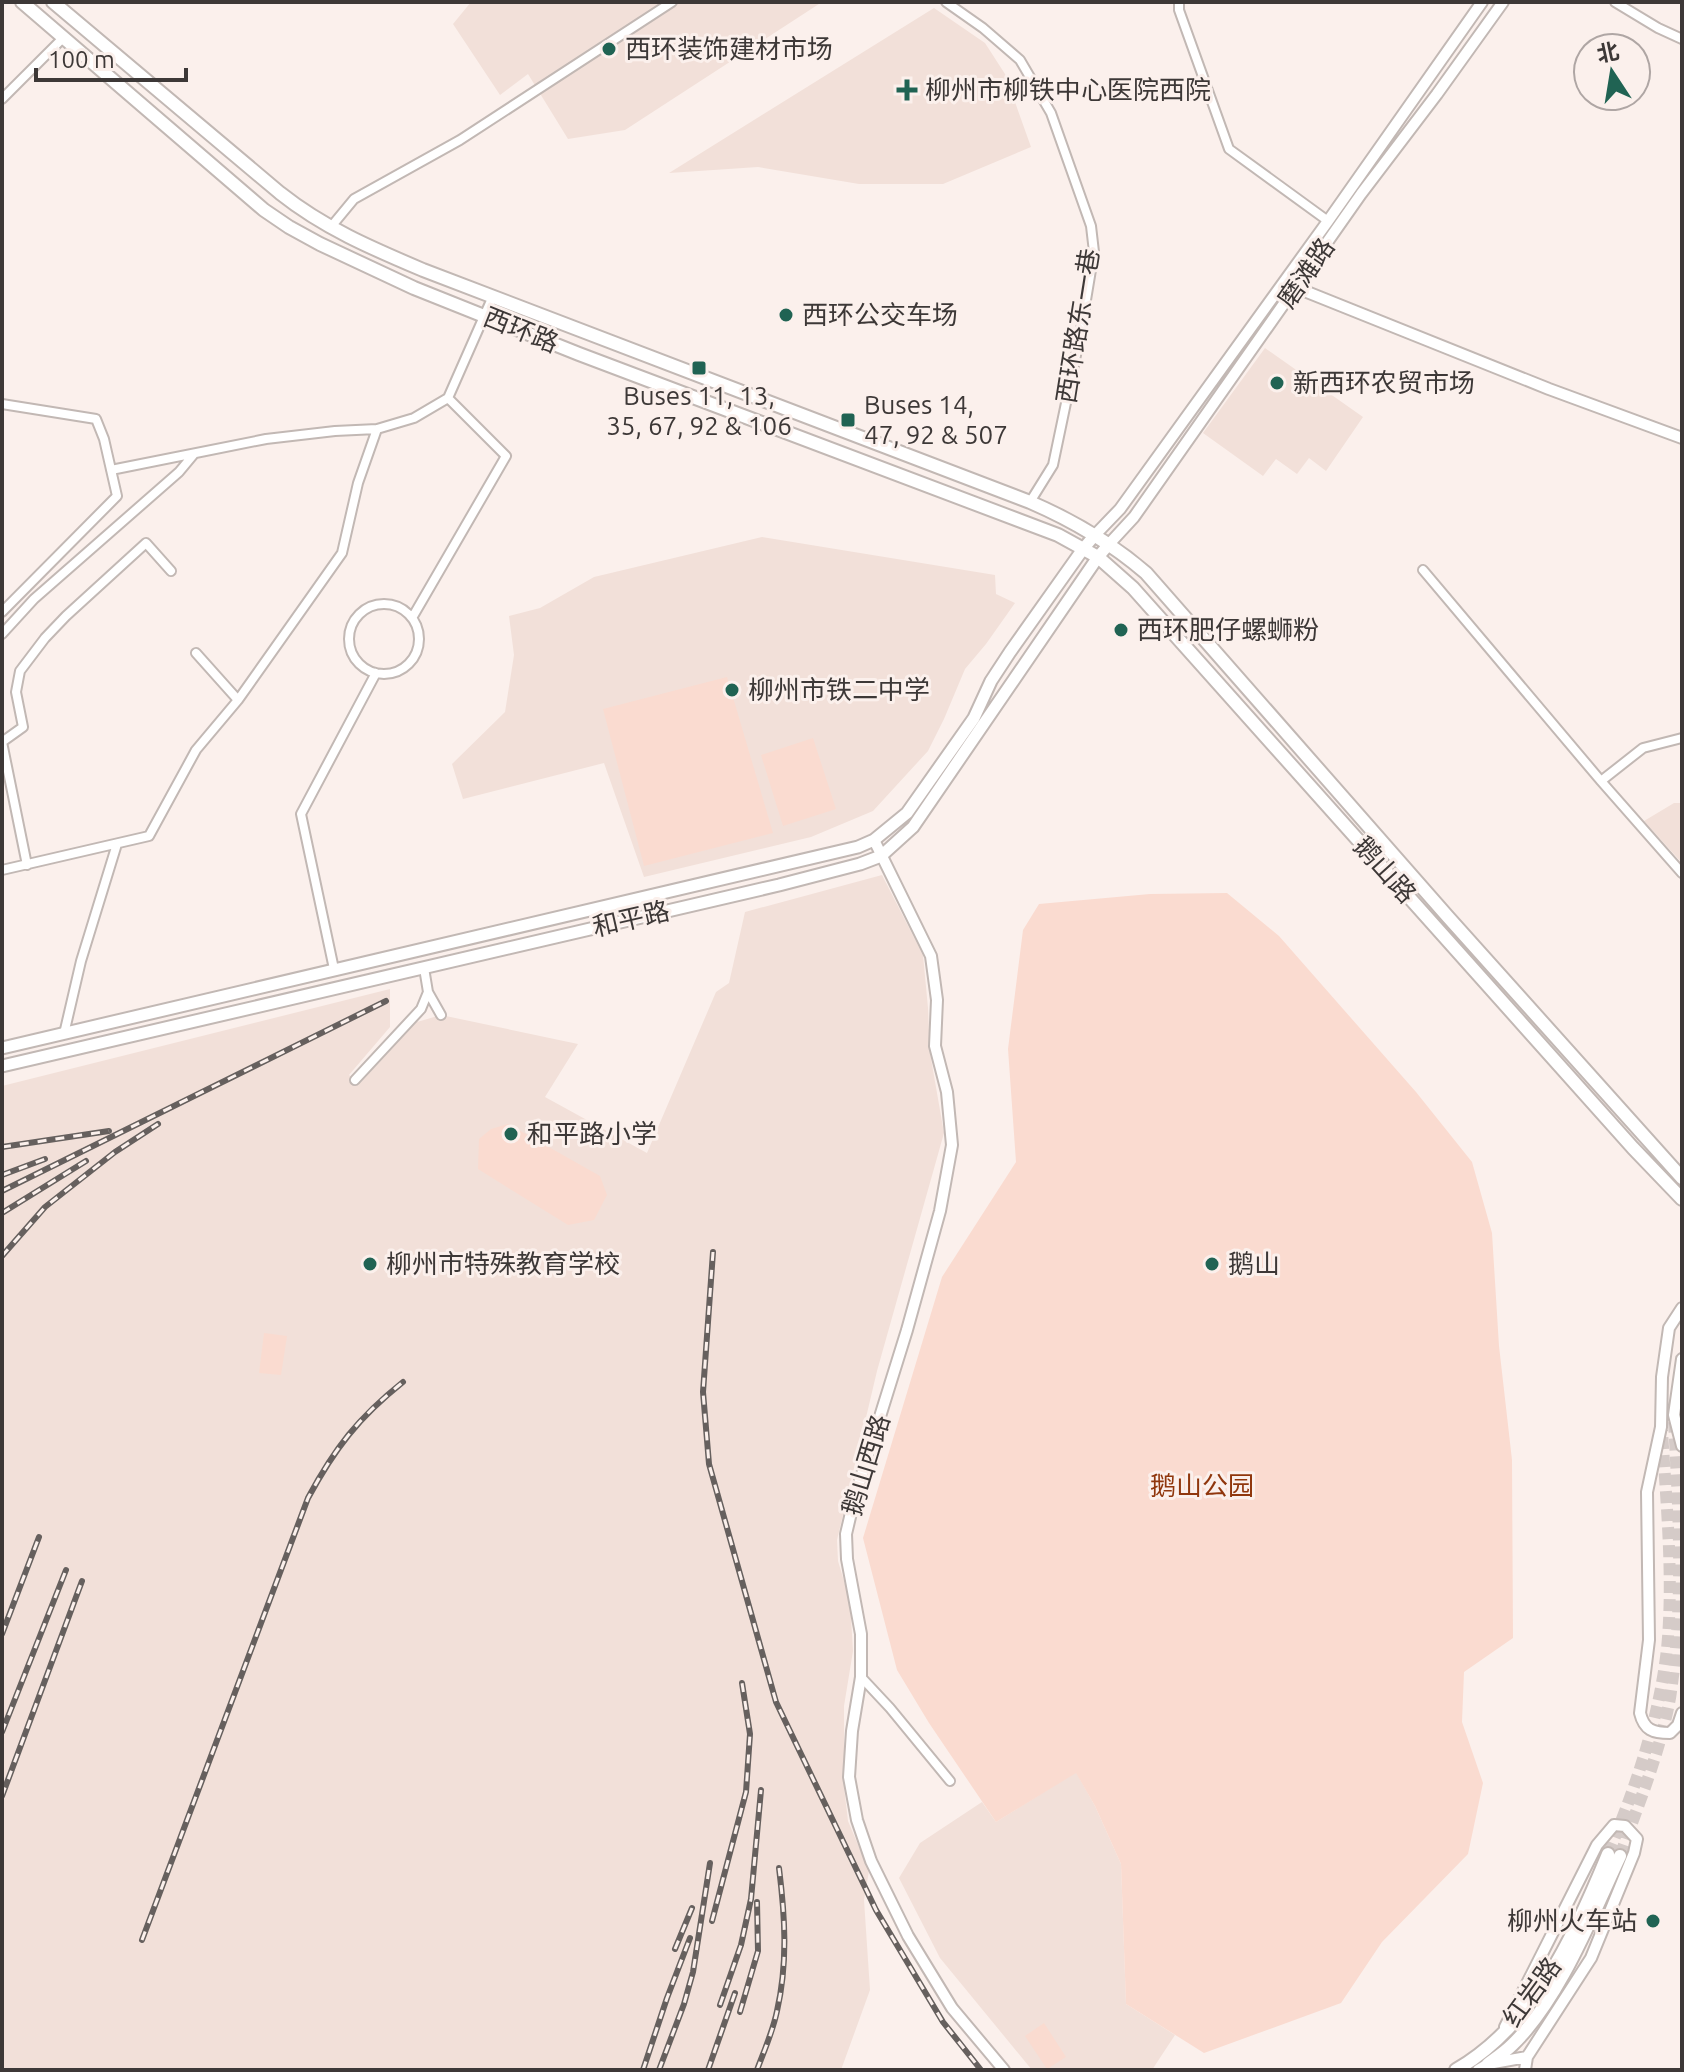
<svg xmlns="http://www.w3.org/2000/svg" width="1684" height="2072" viewBox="0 0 1684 2072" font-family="Ubuntu,'Noto Sans SC',sans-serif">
<rect width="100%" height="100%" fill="#fbf0ec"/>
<path fill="#f2e0d9" d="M471,2H822L625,130L568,139L528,74L500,95L453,24Z
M934,8L985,43L1005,74L1031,147L943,184H859L758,167L669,173Z
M1265,348L1363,417L1326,471L1309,458L1297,474L1276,459L1263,476L1203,433Z
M762,537L995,575L996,594L1015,603L986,644L965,669L944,719L928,751L873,811L811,837L644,877L604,763L463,799L452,764L505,712L514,655L509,616L540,608L594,577Z
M1674,803H1682V863L1644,821Z
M882,875L923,955L928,1008L930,1053L944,1133L877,1371L837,1540L838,1561L850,1601L853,1651L844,1706V1787L848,1821L869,1871L864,1900L870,1990L841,2070H2V1086L390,989V1027L349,1075L360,1083L417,1022L441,1015L578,1044L545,1097L647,1153L716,992L729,983L745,912Z
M1076,1772L1095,1806L1121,1864L1126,2004L1175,2035L1152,2070H1032L940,1958L899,1878L920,1843L982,1802L996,1822Z"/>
<path fill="#fadbd0" d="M727,677L773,833L644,866L603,709Z
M813,738L836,809L783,826L761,755Z
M1227,893L1279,936L1416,1092L1472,1162L1492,1233L1499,1346L1512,1460L1513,1638L1464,1672L1462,1722L1483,1783L1468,1854L1382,1942L1341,2003L1204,2053L1126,2004L1121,1864L1095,1806L1076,1773L996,1822L929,1723L897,1670L863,1538L942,1277L1016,1162L1008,1049L1023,930L1039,904L1150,894Z
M508,1124L600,1176L607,1195L594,1220L568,1225L478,1169L479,1139L491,1129Z
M264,1333L287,1336L281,1375L259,1373Z
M1044,2023L1066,2057L1047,2069L1025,2036Z"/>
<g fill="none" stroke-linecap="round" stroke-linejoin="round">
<path stroke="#d5cbc8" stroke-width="12" stroke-dasharray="12 6" stroke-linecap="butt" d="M1608,1854C1635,1789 1659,1720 1667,1649C1674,1577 1666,1502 1662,1430
M1620,1856C1638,1805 1660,1753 1670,1698C1684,1608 1679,1514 1674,1422"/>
<defs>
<path id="minor" d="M946,2L983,28L1020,60L1051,113L1091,226L1094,252L1080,336L1053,465L1030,502
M1179,2V10L1229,149L1328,221
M1615,2L1658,28L1682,39
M2,99L63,38
M330,228L354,199L460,140L672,2
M2,404L96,419L104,439L117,496L2,612
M111,470L266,439L335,431L377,429L414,418L448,398L493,296
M1423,570L1601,781L1682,873
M349 639a35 35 0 1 1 70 0a35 35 0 1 1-70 0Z
M412,618L506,456L448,398
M2,634L34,599L179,472L194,454
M196,653L238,700
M2,742L23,727L16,692L20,671L45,638L66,616L146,543L171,571
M2,742L27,865
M1601,781L1643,748L1682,738
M2,870L149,836L196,750L238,700L342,553L358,483L377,429
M334,969L301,814L376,673
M428,992L441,1015
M64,1034L81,961L117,844
M355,1080L421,1009L428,992L424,968
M861,1677L890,1708L950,1781"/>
<path id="tertiary" d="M1292,286L1549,389L1682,438
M1095,535L1120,509L1328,221L1482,2
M1110,543L1134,517L1361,194L1437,94L1503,2
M874,840L931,956L937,1000L935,1046L947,1092L952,1145L940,1211L907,1330L854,1500L846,1534L847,1559L861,1634V1677L852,1731L849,1777L857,1820L871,1861L908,1936L952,2008L1004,2070
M1682,1308L1669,1328L1662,1377L1661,1427L1647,1492L1649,1640L1640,1713C1644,1730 1653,1733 1670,1733L1678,1725L1682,1713
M1682,1359L1674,1415L1682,1446
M1505,2027L1597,1845L1614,1825L1625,1826L1637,1839L1634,1853L1591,1958L1527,2057L1525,2070
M1478,2070L1488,2064L1527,2057"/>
<path id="secondary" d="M2,1048L858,847L874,840L907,813L974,718L991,681L1010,652L1083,549L1095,535
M2,1066L779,885L860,864L881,856L913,827L1098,557L1110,543"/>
<path id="primary" d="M22,2L264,210L289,227L320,244L414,288L579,354L1058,535L1098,557L1133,588L1633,1148L1682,1199
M53,2L280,193C324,228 371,248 423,270L1030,502C1074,521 1110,542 1146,573L1448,917L1682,1178
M1488,2064C1496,2058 1505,2052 1512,2045C1560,1999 1592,1915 1620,1856
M1456,2070C1534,2025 1575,1935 1608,1854"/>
</defs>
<use href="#minor" stroke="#c2b8b4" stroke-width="12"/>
<use href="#tertiary" stroke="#c2b8b4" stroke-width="14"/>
<use href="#secondary" stroke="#c2b8b4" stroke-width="15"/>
<use href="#primary" stroke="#c2b8b4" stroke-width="16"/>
<use href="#minor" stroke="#fff" stroke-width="8"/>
<use href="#tertiary" stroke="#fff" stroke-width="10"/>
<use href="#secondary" stroke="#fff" stroke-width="11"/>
<use href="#primary" stroke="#fff" stroke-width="12"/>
<defs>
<path id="rail" d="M2,1147L109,1131
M2,1175L45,1159
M2,1191L386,1001
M2,1213L86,1161
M713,1252L703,1392L709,1464L776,1702L876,1910L943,2022L981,2070
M2,1256L45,1207L115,1152L158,1124
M2,1634L39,1537
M2,1732L66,1570
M2,1796L82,1581
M712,1921L746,1792L750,1734L742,1683
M142,1940L308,1498C335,1448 358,1418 403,1382
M675,1949L692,1908
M720,2005L741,1945L751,1899L761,1790
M740,2012L758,1951L757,1902
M643,2070L667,1998L690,1938
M659,2070L684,2004L693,1972L710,1863
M708,2070L735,1993
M757,2070C764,2051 773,2031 777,2011C788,1963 785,1916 779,1868"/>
</defs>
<use href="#rail" stroke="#66605e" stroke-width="6"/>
<use href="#rail" stroke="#fbf0ec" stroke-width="3" stroke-dasharray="9" stroke-linecap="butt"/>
</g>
<g fill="#206353" stroke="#fbf0ec" stroke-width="3">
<circle cx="609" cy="49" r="8"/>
<path d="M903 78h8v8h8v8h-8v8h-8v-8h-8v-8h8z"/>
<circle cx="786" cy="315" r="8"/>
<rect x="691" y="360" width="16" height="16" rx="4"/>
<circle cx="1277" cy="383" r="8"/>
<rect x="840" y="412" width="16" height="16" rx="4"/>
<circle cx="1121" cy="630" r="8"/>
<circle cx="732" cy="690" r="8"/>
<circle cx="511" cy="1134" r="8"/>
<circle cx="370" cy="1264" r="8"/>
<circle cx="1212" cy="1264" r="8"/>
<circle cx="1653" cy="1921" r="8"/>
</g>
<g text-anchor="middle" stroke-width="6" stroke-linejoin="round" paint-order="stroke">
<g font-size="26" fill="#3d3837" stroke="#fbf0ec" text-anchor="start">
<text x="625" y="58">西环装饰建材市场</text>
<text x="925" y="99">柳州市柳铁中心医院西院</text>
<text x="802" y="324">西环公交车场</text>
<text x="1293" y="392">新西环农贸市场</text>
<text x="699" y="405" text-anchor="middle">Buses 11, 13,<tspan x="699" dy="30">35, 67, 92 &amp; 106</tspan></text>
<text x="864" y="414">Buses 14,<tspan x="864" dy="30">47, 92 &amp; 507</tspan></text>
<text x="1137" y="639">西环肥仔螺蛳粉</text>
<text x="748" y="699">柳州市铁二中学</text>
<text x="527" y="1143">和平路小学</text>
<text x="386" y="1273">柳州市特殊教育学校</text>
<text x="1228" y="1273">鹅山</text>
<text x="1637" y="1930" text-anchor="end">柳州火车站</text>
</g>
<g font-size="26" fill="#3d3837" stroke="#fbf0ec">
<text transform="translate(1306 273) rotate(-55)" y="9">磨滩路</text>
<text transform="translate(1078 326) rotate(-81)" y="9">西环路东一巷</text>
<text transform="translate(521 330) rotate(22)" y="9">西环路</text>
<text transform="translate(1385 870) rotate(48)" y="9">鹅山路</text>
<text transform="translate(631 919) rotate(-13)" y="9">和平路</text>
<text transform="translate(866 1465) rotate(-73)" y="9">鹅山西路</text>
<text transform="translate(1532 1992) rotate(-54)" y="9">红岩路</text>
</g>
<g font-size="26" fill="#90370d" stroke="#fbf0ec">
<text x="1202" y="1495">鹅山公园</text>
</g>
</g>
<rect width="1684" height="2072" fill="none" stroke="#3d3837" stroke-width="8"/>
<g transform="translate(1612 72) rotate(348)"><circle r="38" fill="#fbf0ec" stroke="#afa6a4" stroke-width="2"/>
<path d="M0-6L14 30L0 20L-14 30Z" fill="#206353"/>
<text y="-12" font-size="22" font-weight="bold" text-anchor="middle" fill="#3d3837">北</text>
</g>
<path d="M36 68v12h150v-12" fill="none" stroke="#3d3837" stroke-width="4"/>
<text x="48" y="68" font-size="24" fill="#3d3837" stroke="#fbf0ec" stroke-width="6" paint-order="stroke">100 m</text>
</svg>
